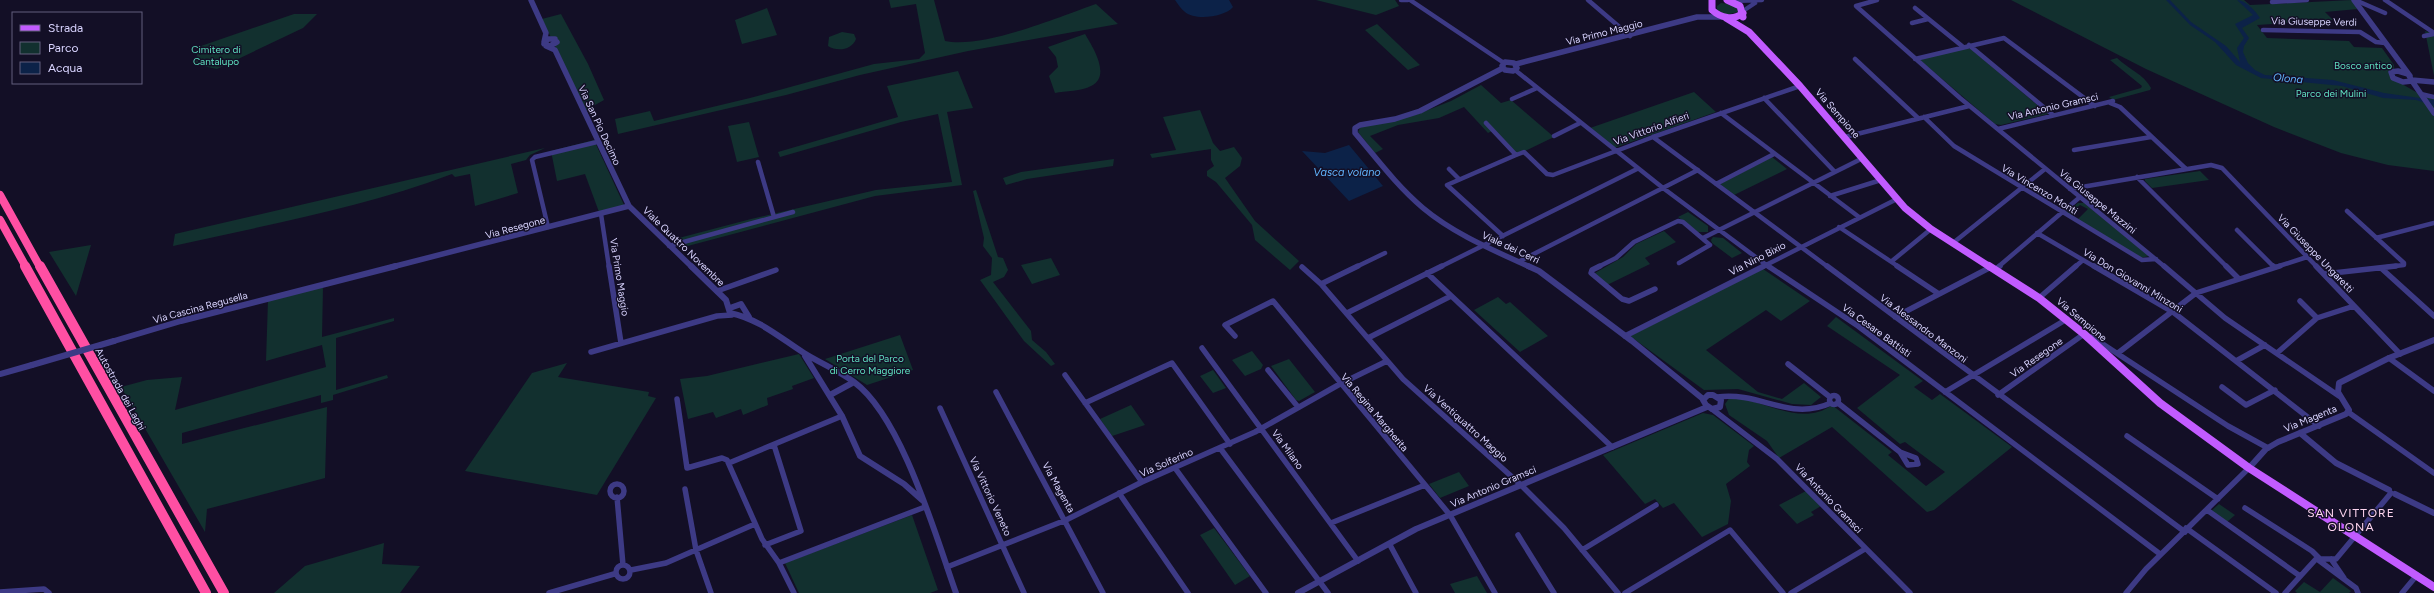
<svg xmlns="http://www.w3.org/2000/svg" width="2434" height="593" viewBox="0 0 2434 593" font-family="Figtree,sans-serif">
<rect width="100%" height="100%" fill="#130f26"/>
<path fill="#12302f" d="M889,0H934L945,41C983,49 1059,17 1096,4L1118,24L968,51L860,75L786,95L618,134L615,119L650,111L654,121L750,98L874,64L919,59L925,53L916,4L891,8Z
M1316,0H1395L1399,6L1376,15Z
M2011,0H2244L2250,5L2352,0L2358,9L2325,12L2333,20L2257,25L2267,38L2349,41L2354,47L2382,48L2394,65L2395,80L2416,92L2434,96V171L2388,165L2341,153L2274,127L2146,69Z
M1721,3L1729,4L1736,7L1738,12L1725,15L1717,10V6Z
M767,8L777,35L742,44L735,20Z
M294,14H317L303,28L217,69L193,64L201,46Z
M561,14L588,64L604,100L586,110L542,19Z
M1377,24L1420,65L1408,70L1365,30Z
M2425,31L2434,34V76Z
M842,32L854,34L856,39C852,50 837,52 828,46L829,37Z
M1085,34C1092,46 1112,76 1091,86C1082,91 1065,91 1055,93L1049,76L1058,67L1056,57L1048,47Z
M1966,48L1971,49L2048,114L2001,125L1995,124L1921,61V59Z
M2117,58C2128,69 2144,74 2151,88L2150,90L2113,100L2109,97L2141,88L2142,86L2110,60Z
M958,71L973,108L947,112L962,185L875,196L684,247L675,239L751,219L876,190L952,182L938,114L901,122L780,157L778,152L898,117L887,86Z
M1481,85L1501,103L1511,100L1554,137L1515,156L1492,131L1488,133L1464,107L1439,118L1398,125L1370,136L1383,149L1375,153L1358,132L1361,126L1418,114L1451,101Z
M1694,92L1716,112L1614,148L1590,128Z
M1200,110L1213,143L1220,151L1234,147L1242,158L1240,166L1225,178L1255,221L1299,261L1290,270L1255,240L1252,225L1216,182L1207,176V171L1214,166L1211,160V149L1152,158L1150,154L1176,150L1163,117Z
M749,122L759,157L737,162L728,126Z
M594,140L624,205L599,212L585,174L557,181L551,151Z
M545,148L530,155L526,160L511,164L518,193L475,206L470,174L455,177L452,174C362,208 266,225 173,246L175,234Z
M1772,157L1787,169L1734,195L1720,184Z
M1114,159L1113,166L1027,179L1006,185L1003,178L1021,172Z
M2200,171L2209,180L2152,188L2145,181V179Z
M976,190L998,257L1003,258L1008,270L1004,277L993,282L1031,331L1032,340L1046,352L1055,364L1051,366L1024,341L980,280L991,275L992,258L983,246L984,238L973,191Z
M2078,203H2084L2149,256L2141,258L2077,220L2088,209L2080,205L2070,213L2073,215L2072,217L2066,212Z
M1688,212L1708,226V232H1698L1678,217Z
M1664,231L1676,242L1645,258L1650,264L1607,285L1595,273L1623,257L1636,244Z
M1713,237L1723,238L1742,253L1732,258L1712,243L1711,240Z
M91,245L76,296L49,252Z
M1051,258L1060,275L1032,284L1021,265Z
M1763,269L1810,301L1781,321L1766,310L1706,350L1758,392L1782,399L1804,383L1821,397L1811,405L1792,404L1738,389L1704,390L1630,336Z
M323,287L322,337L394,318V321L336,338V390L387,375L388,378L333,395V400L321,403V395L182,433V444L327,407L325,478L207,509L205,532L121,387L147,380L182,377L175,410L326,367L322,345L266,361L268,300Z
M1498,297L1506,304L1510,302L1548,336L1520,352L1474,310Z
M1836,317L1923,381L1914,387L1932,400L1940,394L2012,447L1934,510L1927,512L1832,427L1779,458L1767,441L1729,415L1725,404L1730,397C1763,399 1801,428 1832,405L1892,452L1888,455L1926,486L1945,472L1905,442L1900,444L1857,408L1900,375L1827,326Z
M900,335L913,370L867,385L825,359Z
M1252,351L1263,365L1261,369L1245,376L1232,360Z
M799,354L814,378L792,386L793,389L767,398L768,405L743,415L741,409L716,418L713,412L688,419L680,379L707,376Z
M1289,359L1315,392L1299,401L1296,400L1271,366Z
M567,363L558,377L649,392L648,396L656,398L597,495L465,471L532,373Z
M1213,370L1226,388L1213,393L1200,376Z
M1131,405L1145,425L1112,436L1100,419Z
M1703,413L1713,415L1754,446L1749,450L1747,462L1750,466L1726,484L1731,501L1728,524L1702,537L1674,503L1663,508L1655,499L1645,504L1603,455Z
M1459,472L1469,486L1440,498L1429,484Z
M1806,491L1821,506L1811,512L1814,515L1797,524L1779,505Z
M2219,504L2235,515L2227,522L2211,511Z
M912,515L938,590L930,593H799L785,563Z
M1214,528L1250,576L1235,585L1200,535Z
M384,543L382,564L420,566L400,593H274L305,566Z
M1477,576L1487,593H1455L1450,584Z
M2333,578L2351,591L2349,593H2297L2295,591L2304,582L2320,592Z"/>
<path fill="#0c2248" d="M1175,0H1229L1233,7C1225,17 1195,21 1185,12C1181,9 1178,4 1175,0Z
M2166,0H2170L2191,22L2226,46L2240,62L2237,48L2244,38L2235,24L2253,15L2237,0C2245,0 2256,11 2260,18L2242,28L2249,38L2244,46L2243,52L2248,63L2255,70L2265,75L2333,80L2384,93L2434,100V106L2416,100L2383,98L2342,86L2261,78L2236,65L2215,42L2190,25Z
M1349,145L1383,186L1349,201L1302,151L1325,153Z"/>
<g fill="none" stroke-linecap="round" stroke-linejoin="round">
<path stroke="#3d3a85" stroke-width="4.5" d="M1401,0H1408
M1410,0L1504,63
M1588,0L1630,36
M1877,0L1856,6L1960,98L2165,267
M2355,0L2385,13
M2385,0L2434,33
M1733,1L1762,0
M2272,2L2307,0
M1915,8L1962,46
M1743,11L1755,3
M1912,23L1928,19
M2263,30L2360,32L2376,42L2385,43
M2424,36L2434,34
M1969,45L2053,115
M1855,59L1918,118
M1915,59L2004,38L2095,106
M1515,70L1663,188L1769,267
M2421,94L2434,97
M1764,98L1834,171
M1512,99L1537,88
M2110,103L2120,107L2186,169
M1721,113L1859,217
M1924,117L1954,146L2142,260L2156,259
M1486,123L1516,155L1447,185L1503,236
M1998,129L2113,101
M1554,136L1580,123
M1653,137L1828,267
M1845,137L1969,106
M2074,150L2151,137
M1516,155L1524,152L1547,174L1553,175L1653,137L1800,86
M758,162L774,217
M1449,169L1459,179
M2137,177L2227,267
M1716,184L1774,154
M2070,189L2211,165L2222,168L2317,267
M1830,196L1881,180
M2347,211L2404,263V265L2387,267
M601,214L609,267
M548,227L532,160L535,157L597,142
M1839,227L1899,267
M2237,230L2274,267
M2037,233L2095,267
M1703,238L1863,158
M2376,238L2434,223
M1953,243L2045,169
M669,246L793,212
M1520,261L1698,170
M1892,261L1931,229
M1356,267L1385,253
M1440,267L1637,169
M1598,267L1616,258L1634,242L1678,221L1683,222L1710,245L1679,263
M1762,267L1897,199
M1998,267L2080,197
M2075,267L2083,260
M2276,267L2307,257"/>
<path stroke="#3d3a85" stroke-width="5.5" d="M609,266L621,343
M1600,266L1592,270L1591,273L1622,299L1629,301L1655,289
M1768,266L1858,326L2160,554
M1827,266L2185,532
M1897,266L1939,294
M2094,266L2173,312L2319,426
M2164,266L2225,318L2339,396
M2226,266L2238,278
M2273,266L2274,267
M2316,266L2400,354
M1302,267L1321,284L1403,379L1521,485L1564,528L1618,593
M2381,268L2434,316
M1996,269L2000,266
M1427,273L1612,447
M2324,274L2396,266
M1321,284L1358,266
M717,291L776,270
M2039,298L2076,266
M2300,301L2317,318
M1347,313L1442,266
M1895,317L1991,267
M1235,336L1225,325L1273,301L1450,515L1495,593
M1625,336L1764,266
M2092,337L2228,426L2268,448
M1368,338L1451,296
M1202,348L1358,561
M591,352L717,316L732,315
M2118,353L2196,293L2280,266
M2277,353L2317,318L2354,306
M2389,358L2434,391
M2236,361L2265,345
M1788,364L1830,397
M1268,370L1298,407
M1065,375L1142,482
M2222,387L2246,405L2275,390
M996,392L1103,593
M1945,392L2067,319
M1998,395L2084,334
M1829.5 400a4.5 4.5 0 1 1 9 0a4.5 4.5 0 1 1-9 0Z
M1717,397C1762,391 1788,422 1831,403
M677,399L687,468L722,458L727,460L762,539L779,563L794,593
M1085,403L1172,363L1230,444
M1838,403L1900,452
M940,408L1024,593
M1712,409L1777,459L1910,593
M2348,412L2434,473
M2127,436L2218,499
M1220,448L1328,593
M1900,452L1916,458L1918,464L1908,465Z
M729,463L842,416
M1175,468L1266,593
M610 491a7 7 0 1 1 14 0a7 7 0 1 1-14 0Z
M685,489L696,550L711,593
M1119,493L1188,593
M617,497L623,565
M2245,508L2312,551L2320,559
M2207,510L2300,576
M1331,523L1425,485
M2186,528L2276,593
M1518,535L1554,593
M765,545L801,531L774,445
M1390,545L1416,593
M1582,550L1656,505
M2317,559L2356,588L2358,593
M2331,559L2344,578
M779,563L925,507
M616 572a7 7 0 1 1 14 0a7 7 0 1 1-14 0Z
M947,567L1066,520L1142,482L1255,432L1340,384L1387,361
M631,570L666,563L755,524
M0,592L44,589L49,593
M549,593L614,574
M1625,593L1730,530L1783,593
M1791,593L1865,549
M2126,593L2146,569L2249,468
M2285,593L2316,559H2336L2391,493
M2402,593L2417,575"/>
<path stroke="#3d3a85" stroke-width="5.5" d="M531,0L546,33L544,42
M2354,0L2410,76
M555,39H548L544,44L550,46L557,42
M546,46L555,50L629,206L692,267
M1505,62L1514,63L1517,68L1513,71L1505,70L1502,66Z
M1516,64L1697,17H1722
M1503,68L1420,111L1395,119L1360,125L1355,128V133C1377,159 1397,186 1423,208C1454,234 1493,250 1530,267
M2398,71L2408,74L2412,81L2403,82L2393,78L2391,72Z
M2412,80L2434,82
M2412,81L2434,113
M392,267L629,206"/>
<path stroke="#3d3a85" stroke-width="6" d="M691,266L726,300L730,313C759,319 779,337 804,353C820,363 839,371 854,382C902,417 936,537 956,593
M1528,266L1539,271L1632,341L1703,399
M730,308L741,304L749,317
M114,341L181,321L396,266
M805,356L842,416L860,456L904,484L922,500
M0,374L32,365
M830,395L854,382
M1708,395H1713L1721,400L1720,407L1712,409L1706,405L1703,400Z
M2300,433L2336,463L2389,490
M2249,468L2266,449L2278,442L2346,414L2349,410L2338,392L2339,383L2389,358L2434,340
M2395,494L2434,513
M1298,593L1416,529L1707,407"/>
<path stroke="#c25bff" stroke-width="7" d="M1712,0V10C1721,18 1733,21 1743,13
M1727,0L1740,6L1743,17
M1726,18L1749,32L1800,86L1905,208L1931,229L1990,267"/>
<path stroke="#c25bff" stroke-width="8" d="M1989,266L2039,298L2084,334L2160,403L2249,468L2434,587"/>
<path stroke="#ff4fa3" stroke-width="8" d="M0,195L40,267
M0,220L26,267"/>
<path stroke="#ff4fa3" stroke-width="10" d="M25,266L206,593
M40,266L224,593"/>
<path stroke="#3d3a85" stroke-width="6" d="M32,365L114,341"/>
</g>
<g text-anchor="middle" stroke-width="3" stroke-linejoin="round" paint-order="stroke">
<g font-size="10" fill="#d9d4ff" stroke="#130f26">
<text transform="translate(2314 21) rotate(1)" y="4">Via Giuseppe Verdi</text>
<text transform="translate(1604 32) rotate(-14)" y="4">Via Primo Maggio</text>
<text transform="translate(2053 106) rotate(-13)" y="4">Via Antonio Gramsci</text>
<text transform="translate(1838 113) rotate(49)" y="4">Via Sempione</text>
<text transform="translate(600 125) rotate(65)" y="4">Via San Pio Decimo</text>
<text transform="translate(1651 128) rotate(-20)" y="4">Via Vittorio Alfieri</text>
<text transform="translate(2040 189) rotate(31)" y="4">Via Vincenzo Monti</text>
<text transform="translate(2098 201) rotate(39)" y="4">Via Giuseppe Mazzini</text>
<text transform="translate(515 227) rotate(-15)" y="4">Via Resegone</text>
<text transform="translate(684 246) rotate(44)" y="4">Viale Quattro Novembre</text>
<text transform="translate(1511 247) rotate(25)" y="4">Viale dei Cerri</text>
<text transform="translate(2316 253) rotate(46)" y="4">Via Giuseppe Ungaretti</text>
<text transform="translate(1757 258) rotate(-27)" y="4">Via Nino Bixio</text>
<text transform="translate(620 277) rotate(81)" y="4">Via Primo Maggio</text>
<text transform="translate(2133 280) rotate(31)" y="4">Via Don Giovanni Minzoni</text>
<text transform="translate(200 307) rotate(-15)" y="4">Via Cascina Regusella</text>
<text transform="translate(2082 319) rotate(40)" y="4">Via Sempione</text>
<text transform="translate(1924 328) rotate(37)" y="4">Via Alessandro Manzoni</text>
<text transform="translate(1877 330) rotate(36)" y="4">Via Cesare Battisti</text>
<text transform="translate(2036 357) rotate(-35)" y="4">Via Resegone</text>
<text transform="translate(121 389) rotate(61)" y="4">Autostrada dei Laghi</text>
<text transform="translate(1375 412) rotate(50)" y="4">Via Regina Margherita</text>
<text transform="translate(2310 418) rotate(-22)" y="4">Via Magenta</text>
<text transform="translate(1466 423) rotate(42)" y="4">Via Ventiquattro Maggio</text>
<text transform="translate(1288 449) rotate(54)" y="4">Via Milano</text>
<text transform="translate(1166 462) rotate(-24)" y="4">Via Solferino</text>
<text transform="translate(1493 486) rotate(-23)" y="4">Via Antonio Gramsci</text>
<text transform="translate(1059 487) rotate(61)" y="4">Via Magenta</text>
<text transform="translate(991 496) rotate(65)" y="4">Via Vittorio Veneto</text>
<text transform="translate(1829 498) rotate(46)" y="4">Via Antonio Gramsci</text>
</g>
<g font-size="10" fill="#5fe0c0" stroke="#130f26">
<text x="216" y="53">Cimitero di<tspan x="216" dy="12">Cantalupo</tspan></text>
<text x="2363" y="69">Bosco antico</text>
<text x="2331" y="97">Parco dei Mulini</text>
<text x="870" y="362">Porta del Parco<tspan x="870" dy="12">di Cerro Maggiore</tspan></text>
</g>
<g font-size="11" font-style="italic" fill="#62b6ff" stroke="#130f26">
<text transform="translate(2288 78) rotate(5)" y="4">Olona</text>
<text x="1347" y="176">Vasca volano</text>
</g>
<g font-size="12" letter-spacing="1" fill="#ffd6f0" stroke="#130f26">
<text x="2351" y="517">SAN VITTORE<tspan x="2351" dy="14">OLONA</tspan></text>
</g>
</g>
<rect x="12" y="12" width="130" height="72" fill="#130f26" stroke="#625e7d"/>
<rect x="20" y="25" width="20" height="6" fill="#c25bff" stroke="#625e7d"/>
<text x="48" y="32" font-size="12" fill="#d9d4ff">Strada</text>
<rect x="20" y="42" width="20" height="12" fill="#12302f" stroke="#625e7d"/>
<text x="48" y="52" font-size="12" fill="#d9d4ff">Parco</text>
<rect x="20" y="62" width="20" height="12" fill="#0c2248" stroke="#625e7d"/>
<text x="48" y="72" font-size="12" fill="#d9d4ff">Acqua</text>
</svg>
